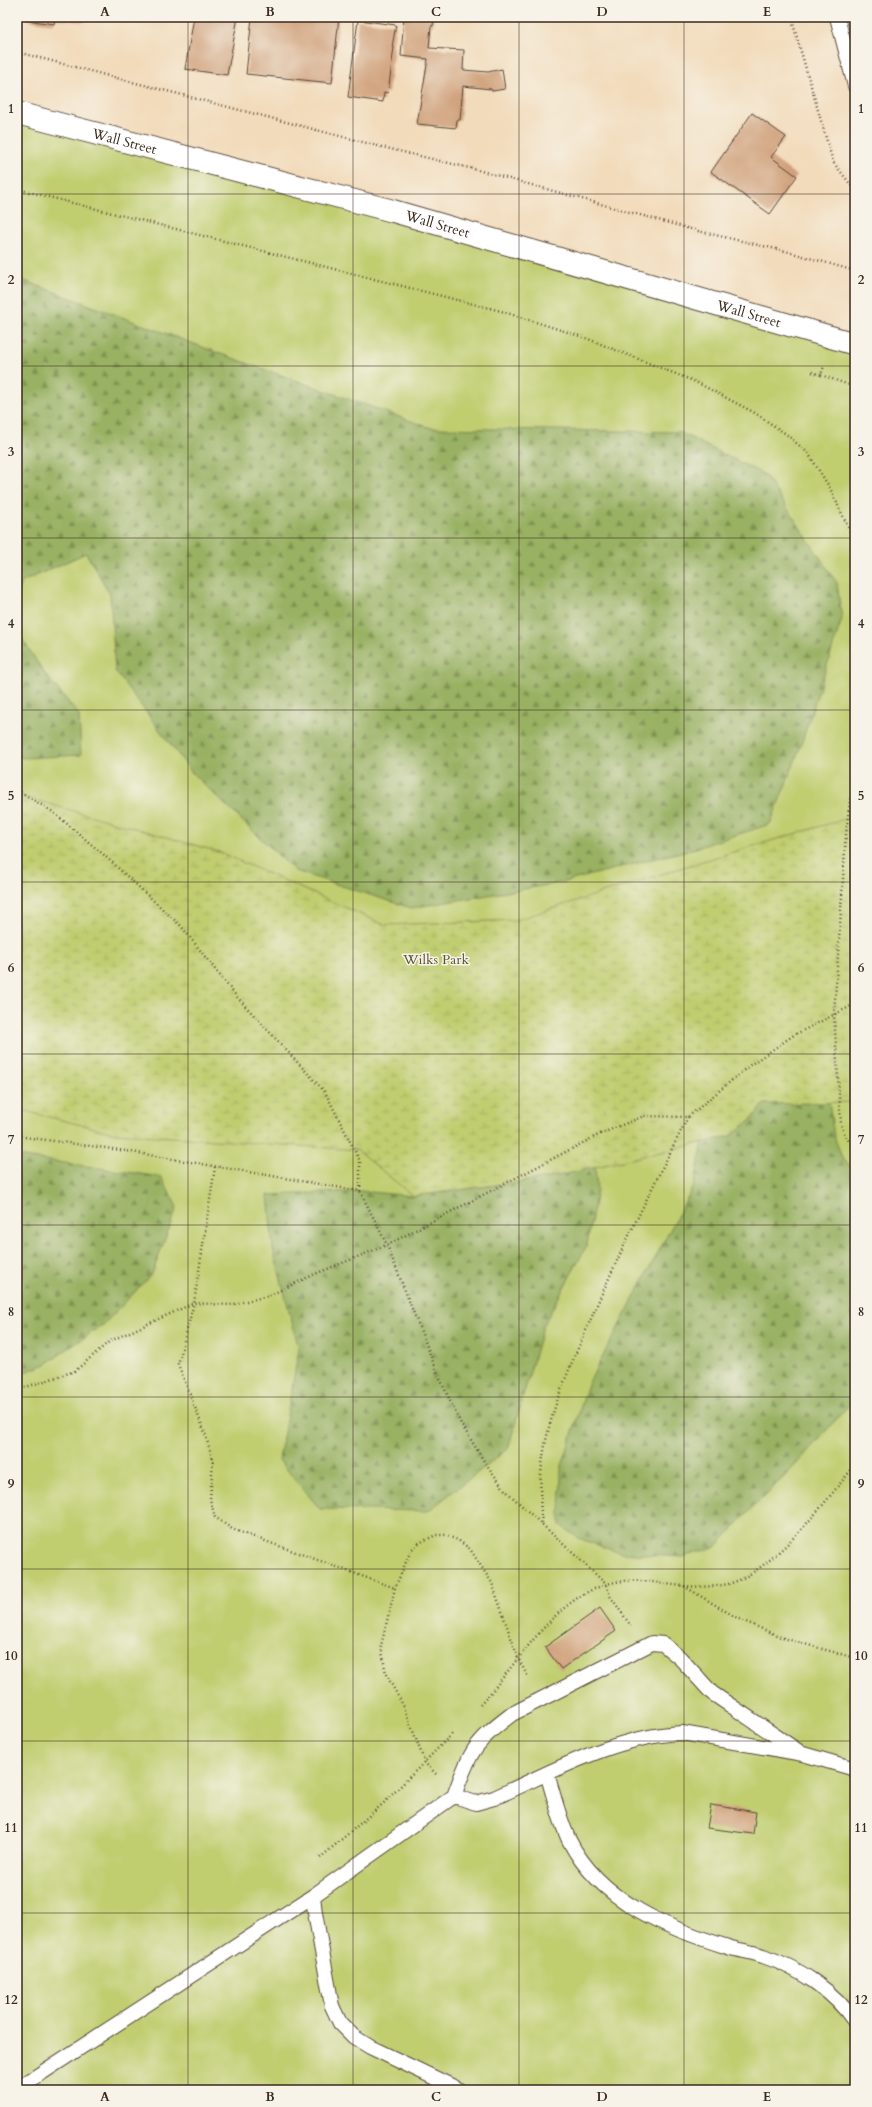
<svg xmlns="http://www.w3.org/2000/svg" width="872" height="2107" viewBox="0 0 872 2107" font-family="Cardo,serif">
<defs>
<pattern id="forest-firs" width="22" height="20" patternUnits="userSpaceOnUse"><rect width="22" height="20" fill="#98b162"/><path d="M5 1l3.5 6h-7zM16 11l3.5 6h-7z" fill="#7d9050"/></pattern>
<pattern id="wetland-marsh" width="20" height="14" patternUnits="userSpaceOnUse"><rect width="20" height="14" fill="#c0ce70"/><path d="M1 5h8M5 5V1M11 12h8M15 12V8" fill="none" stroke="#a6b161"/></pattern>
</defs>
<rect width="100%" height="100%" fill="#f7f3e8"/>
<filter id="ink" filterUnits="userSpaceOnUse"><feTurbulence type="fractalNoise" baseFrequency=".025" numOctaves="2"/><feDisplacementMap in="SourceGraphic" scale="8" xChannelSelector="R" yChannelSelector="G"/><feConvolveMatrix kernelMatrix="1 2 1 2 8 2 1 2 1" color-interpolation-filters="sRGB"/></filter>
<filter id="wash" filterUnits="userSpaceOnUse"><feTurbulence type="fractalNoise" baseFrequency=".012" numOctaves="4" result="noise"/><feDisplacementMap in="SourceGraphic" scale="16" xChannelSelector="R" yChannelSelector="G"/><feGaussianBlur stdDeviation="0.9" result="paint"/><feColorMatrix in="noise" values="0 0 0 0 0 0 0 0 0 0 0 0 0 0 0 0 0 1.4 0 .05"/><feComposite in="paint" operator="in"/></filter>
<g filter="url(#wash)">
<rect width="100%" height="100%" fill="#f2dbbb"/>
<path fill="#c0ce70" stroke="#7e7c47" d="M17,113L855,344V2090H17Z"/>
<path fill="url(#forest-firs)" stroke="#6a6e40" d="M17,278L221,354L431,428L679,432L765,475L837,583L842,619L799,751L770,824L696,848L560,883L411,908L295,871L193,774L115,671L110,594L86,553L22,582L17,598Z
M17,631L45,674L79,715L81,755L26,758L17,757Z
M829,1102L834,1136L843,1160L855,1169V1398L792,1469L751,1509L717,1546L683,1557L620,1553L578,1538L560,1525L561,1469L588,1384L694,1185L703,1142L731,1136L751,1120L764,1104Z
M17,1156L161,1177L177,1207L152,1274L104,1324L46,1364L17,1375Z
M595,1167L597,1190L587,1245L543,1326L508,1449L428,1511L320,1509L279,1460L299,1349L273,1249L268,1195L360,1191L413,1196L548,1178Z"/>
<path fill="url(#wetland-marsh)" stroke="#7e7c47" d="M17,795L219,852L385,925L516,920L706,860L855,816V1102L764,1104L751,1120L731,1136L548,1178L413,1196L357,1150L114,1133L17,1109Z"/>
<g id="blocks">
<path fill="#d0a17b" d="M28,17H86L85,22L55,19L54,24L27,20Z
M194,17H238L227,75L185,69Z
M252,17H339L332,83L246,74Z
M404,17H434L433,26H431L429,48L464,50L463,70L488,72L502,69L505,89L492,91L491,89L463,86L460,120H457L456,128L417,124L428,59L401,56Z
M358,20L396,25L392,47H394L388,93L384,92L383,102L348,97Z
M752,113L786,137L771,157L797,176L770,214L711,172Z
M600,1608L616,1631L561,1669L545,1647Z
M711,1805L756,1812L753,1834L707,1828Z"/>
</g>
</g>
<g filter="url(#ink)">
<use href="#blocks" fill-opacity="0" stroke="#564536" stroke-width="1"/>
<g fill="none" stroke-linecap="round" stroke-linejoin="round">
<defs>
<path id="service" d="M837,17L855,86
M547,1774C554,1796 559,1819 569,1840C600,1902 669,1929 731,1948C742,1951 753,1952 763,1956C799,1968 834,1991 855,2022
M454,1796C460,1780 465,1764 474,1750C483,1736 499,1724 512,1714L652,1643L663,1644L680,1658L712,1693L798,1751
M313,1896L315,1913L332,2006L340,2023L354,2037L370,2047L460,2090
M17,2089L313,1896L454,1796L476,1803L494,1798C554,1771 615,1736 682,1733L803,1754L855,1769"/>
<g id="minor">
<path id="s1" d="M17,113L393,211L855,344"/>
</g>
</defs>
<use href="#service" stroke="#564536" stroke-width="16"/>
<use href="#minor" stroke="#564536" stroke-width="24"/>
<path stroke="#564536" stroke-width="2.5" stroke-dasharray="1 3" stroke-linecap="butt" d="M791,17L833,162L855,190
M17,52L382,147L474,169L698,231L789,252L855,271
M17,189L501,311L583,337L696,382L755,413L786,434L808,453L830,488L855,542
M812,372L821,375L824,366
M821,375L855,387
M855,783L850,800L846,835L834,1014L841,1124L845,1136L855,1148
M17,790L53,812L104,855L181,926L237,997L325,1092L360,1161V1191
M17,1136L120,1150L360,1191L387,1245L600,1134L644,1116L688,1117L750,1065L794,1035L855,1004
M215,1167L194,1303L178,1364L205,1433L213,1461L210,1499L215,1517L232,1529L395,1588
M17,1390L75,1371L110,1341L194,1303L230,1305L268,1296L315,1274L387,1245L439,1377L460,1422L484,1461L505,1490L606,1584L610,1596L631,1626
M542,1523C533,1447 560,1389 590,1321C620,1251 654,1184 688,1117
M684,1586L737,1618L783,1638L855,1658
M480,1705C513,1669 549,1608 594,1589C627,1574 650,1583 683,1586C697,1587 714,1587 728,1584C773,1572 826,1501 855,1465
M436,1774L425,1763L404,1707L386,1674L381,1646L395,1588L411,1550L419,1543L436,1535H445L458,1540L470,1549L492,1583L518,1658L528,1677
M320,1858L385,1802L453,1733"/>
<use href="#service" stroke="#fff" stroke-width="14"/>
<use href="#minor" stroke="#fff" stroke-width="22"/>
</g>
</g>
<path fill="none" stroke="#3b2a1e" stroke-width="1" stroke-opacity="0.55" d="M188,17V2090M353,17V2090M519,17V2090M684,17V2090M17,194H855M17,366H855M17,538H855M17,710H855M17,882H855M17,1054H855M17,1225H855M17,1397H855M17,1569H855M17,1741H855M17,1913H855"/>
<g text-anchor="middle" stroke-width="3" stroke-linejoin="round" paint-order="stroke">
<g font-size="14" fill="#3b2a1e" stroke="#f7f3e8">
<text dy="5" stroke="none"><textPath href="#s1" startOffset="111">Wall Street</textPath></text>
<text dy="5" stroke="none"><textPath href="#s1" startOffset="435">Wall Street</textPath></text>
<text dy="5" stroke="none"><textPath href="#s1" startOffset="759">Wall Street</textPath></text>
</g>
<g font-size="14" fill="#5c5332" stroke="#f7f3e8">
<text x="436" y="964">Wilks Park</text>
</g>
</g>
<rect width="872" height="2107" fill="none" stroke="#f7f3e8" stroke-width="44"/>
<rect x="22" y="22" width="828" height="2063" fill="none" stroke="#3b2a1e" stroke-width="1.5"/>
<g font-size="13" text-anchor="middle" font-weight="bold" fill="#3b2a1e">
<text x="105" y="16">A</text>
<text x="270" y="16">B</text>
<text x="436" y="16">C</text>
<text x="602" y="16">D</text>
<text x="767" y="16">E</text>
<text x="11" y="113">1</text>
<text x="861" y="113">1</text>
<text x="11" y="284">2</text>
<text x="861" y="284">2</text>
<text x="11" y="456">3</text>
<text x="861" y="456">3</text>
<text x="11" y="628">4</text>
<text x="861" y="628">4</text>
<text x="11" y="800">5</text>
<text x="861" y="800">5</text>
<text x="11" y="972">6</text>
<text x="861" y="972">6</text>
<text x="11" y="1144">7</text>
<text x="861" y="1144">7</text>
<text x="11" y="1316">8</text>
<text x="861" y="1316">8</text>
<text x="11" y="1488">9</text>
<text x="861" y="1488">9</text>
<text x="11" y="1660">10</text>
<text x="861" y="1660">10</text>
<text x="11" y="1832">11</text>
<text x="861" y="1832">11</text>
<text x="11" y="2004">12</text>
<text x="861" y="2004">12</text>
<text x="105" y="2101">A</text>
<text x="270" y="2101">B</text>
<text x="436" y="2101">C</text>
<text x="602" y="2101">D</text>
<text x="767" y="2101">E</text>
</g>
</svg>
